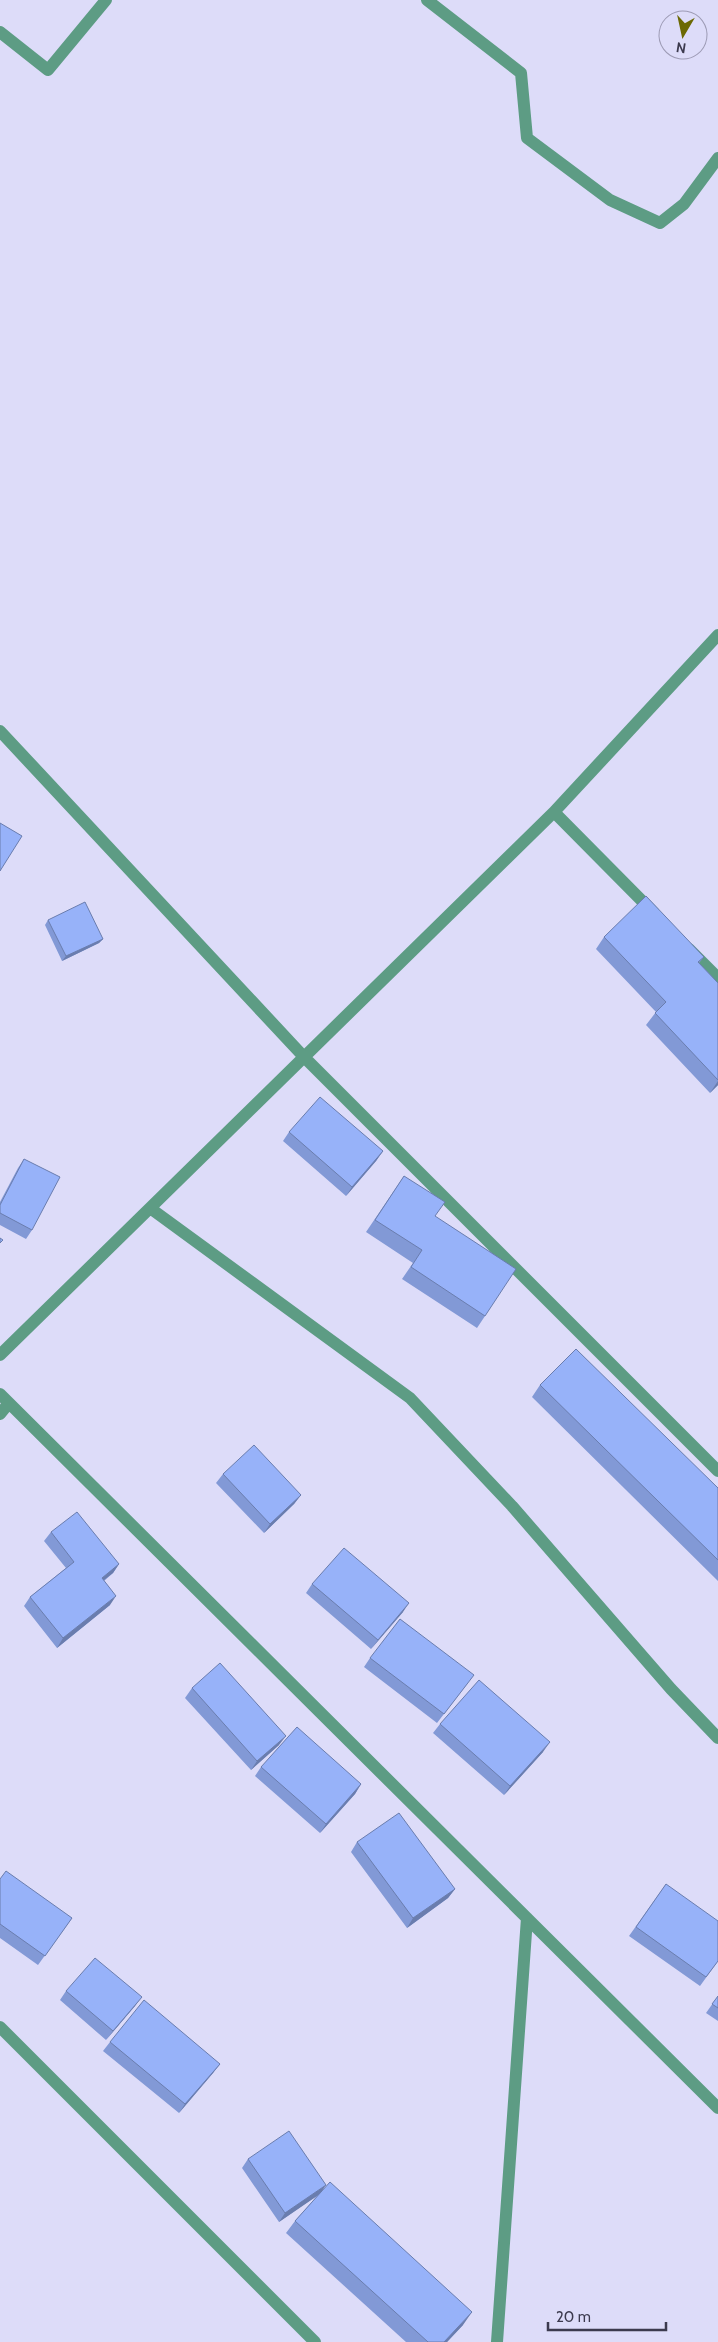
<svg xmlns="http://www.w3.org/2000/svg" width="718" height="2342" viewBox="0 0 718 2342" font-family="Cabin,sans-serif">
<rect width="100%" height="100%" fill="#dddcf9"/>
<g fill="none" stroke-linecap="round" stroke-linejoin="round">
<path stroke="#5d9c84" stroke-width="12" d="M427,0L521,73L527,138L610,200L660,223L684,204L718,158
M0,32L48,70L106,0
M0,731L304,1057L718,1471
M554,812L654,913
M689,949L718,978
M150,1208L410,1398L512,1506L671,1689L718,1738
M0,1355L554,812L718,635
M0,1394L718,2108
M0,1414L9,1403
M0,2027L315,2342
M497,2342L527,1918"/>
</g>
<path fill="#8299d6" d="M48,920L103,939L99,943L62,961L45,925Z
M604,937L704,957L699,963L718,983V1085L710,1093L646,1025L656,1012L596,949Z
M289,1132L383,1151L376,1161L346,1196L283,1141Z
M24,1159L32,1230L26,1239L0,1225V1202L18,1168Z
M404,1176L435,1216L485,1316L477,1328L402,1279L413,1263L366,1232Z
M540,1385L718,1488V1581L532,1397Z
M223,1474L301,1495L294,1504L264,1533L216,1483Z
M51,1532L119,1564L113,1573L104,1581L110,1605L57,1648L24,1606L30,1597L66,1568L44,1541Z
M312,1584L403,1612L371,1649L306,1593Z
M370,1658L467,1684L437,1723L364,1667Z
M192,1688L279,1745L251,1770L185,1698Z
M440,1724L543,1752L504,1795L433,1733Z
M261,1767L361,1784L355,1794L320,1833L255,1776Z
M357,1842L455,1889L448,1898L407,1928L351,1852Z
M0,1879L72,1918L38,1965L0,1938Z
M666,1884L718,1961L700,1986L629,1936Z
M66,1991L135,2006L106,2040L60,2000Z
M718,1996V2021L706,2013Z
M110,2042L220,2064L213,2073L179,2113L103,2051Z
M248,2159L321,2192L463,2325L447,2342H406L286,2233L295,2221L319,2194L279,2222L242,2168Z"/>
<path fill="#6a7dae" d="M103,939L99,943L62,961L66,956Z
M718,1081V1085L710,1093Z
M383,1151L376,1161L346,1196L352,1187Z
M301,1495L294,1504L264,1533L270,1524Z
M119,1564L113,1573L95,1587L102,1578Z
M116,1596L110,1605L57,1648L63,1638Z
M409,1603L403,1612L371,1649L378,1640Z
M286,1736L279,1745L251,1770L257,1761Z
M550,1742L543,1752L504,1795L510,1786Z
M361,1784L355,1794L320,1833L326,1824Z
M455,1889L448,1898L407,1928L413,1918Z
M142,1997L135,2006L106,2040L113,2031Z
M220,2064L213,2073L179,2113L185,2104Z
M326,2185L320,2194L279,2222L285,2213Z
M472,2312L463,2325L447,2342H444Z"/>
<path fill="#97b2f9" stroke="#6a7dae" d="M0,823L22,836L0,871Z
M646,896L704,957L698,962L718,983V1080L655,1013L666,1002L604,937Z
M85,902L103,939L66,956L48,920Z
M320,1097L383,1151L352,1187L289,1132Z
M24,1159L60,1177L32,1230L0,1213V1205Z
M404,1176L445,1202L435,1216L516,1269L485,1316L411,1267L422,1250L375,1220Z
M0,1238L3,1240L0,1243Z
M576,1349L718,1488V1560L540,1385Z
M254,1445L301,1495L270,1524L223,1474Z
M77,1512L119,1564L102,1578L116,1596L63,1638L30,1597L74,1562L51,1532Z
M344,1548L409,1603L378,1640L312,1584Z
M400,1619L474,1675L444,1714L370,1658Z
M220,1663L286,1736L257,1761L192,1688Z
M479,1680L550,1742L510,1786L440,1724Z
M297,1727L361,1784L326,1824L261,1767Z
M399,1813L455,1889L413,1918L357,1842Z
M6,1871L72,1918L45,1956L0,1924V1879Z
M666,1884L718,1921V1961L706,1977L636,1927Z
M95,1958L142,1997L113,2031L66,1991Z
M718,1996V2008L712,2004Z
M144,2000L220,2064L185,2104L110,2042Z
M289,2131L326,2185L285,2213L248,2159Z
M330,2182L472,2312L444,2342H428L295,2221Z"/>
<g transform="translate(683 35) rotate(189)"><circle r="24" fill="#dddcf9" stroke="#9d9bb5"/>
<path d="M0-4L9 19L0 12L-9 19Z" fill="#6c6904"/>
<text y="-8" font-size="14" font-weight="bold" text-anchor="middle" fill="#3c3a4e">N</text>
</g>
<path d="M548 2322v8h118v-8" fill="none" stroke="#3c3a4e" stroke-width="2.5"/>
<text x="556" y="2322" font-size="15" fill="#3c3a4e" stroke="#dddcf9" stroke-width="4" paint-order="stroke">20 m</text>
</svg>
